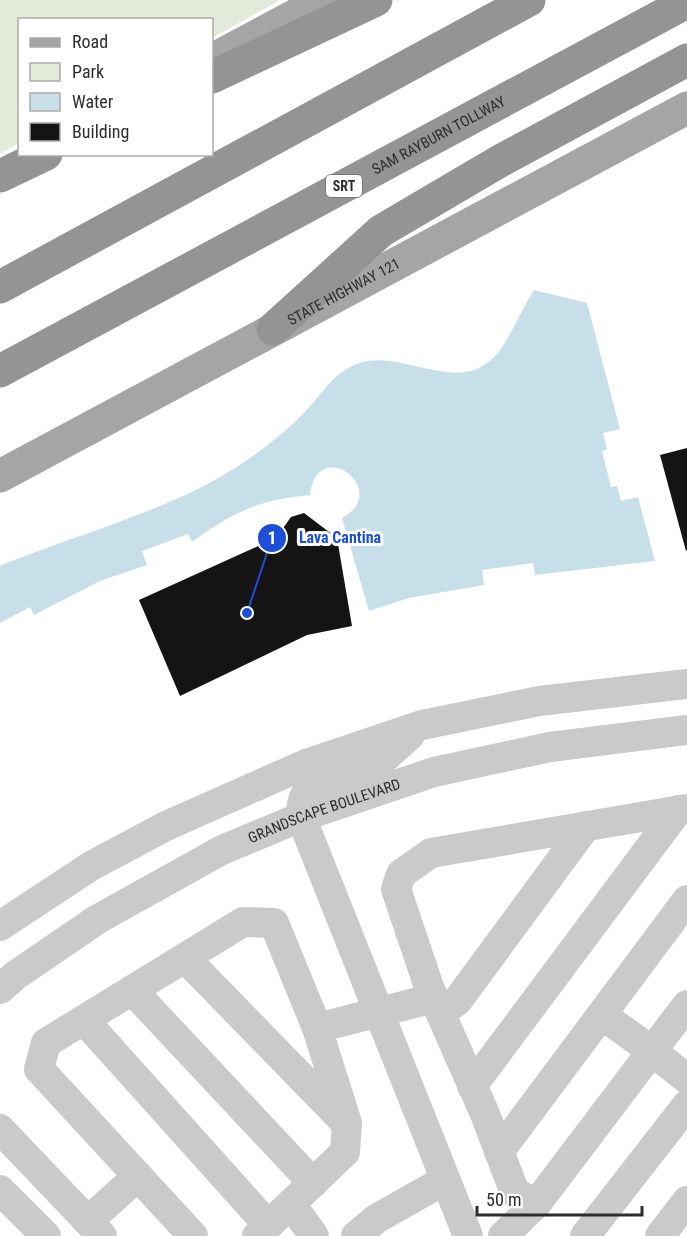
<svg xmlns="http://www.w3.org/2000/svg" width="687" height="1236" viewBox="0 0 687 1236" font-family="'Roboto Condensed',sans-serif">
<rect width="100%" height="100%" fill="#fff"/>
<path fill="#e4eada" d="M0,0H280L212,38V20H20L19,143L0,154Z"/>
<path fill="#c7dfe9" d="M534,290L587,303L620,429L603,433L607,449L602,451L611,487L617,486L621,501L638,497L655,561L535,575L533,563L482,570L484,585L409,598L369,611L342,518C393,490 317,434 310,495C257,500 234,512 192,542L188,534L142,551L147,565L100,581L34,615L30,607L0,623V566C19,557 40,551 60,543C108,526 158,509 204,486C239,468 275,442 303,414C320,397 330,377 352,366C400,343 457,401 498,353C509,339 523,307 534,290Z"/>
<path fill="#141414" d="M687,448V550L686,551L660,455Z
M304,513L337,538L352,626L307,635L180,696L139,600L276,538L291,517Z"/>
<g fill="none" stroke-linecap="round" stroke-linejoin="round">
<g stroke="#cacaca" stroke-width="30">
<path d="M410,735L381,761L313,785C303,795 301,802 301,817L468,1236"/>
<path d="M687,809L431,853L401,874L396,889L429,987L485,1114L515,1193L537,1203L652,1051L687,1079"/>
<path d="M0,926L91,866L166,826L306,764L422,725L539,701L687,684"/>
<path d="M185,958L342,1119"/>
<path id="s1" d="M0,989L16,975L98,919L222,850L301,817L434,772L550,747L687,730"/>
<path d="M132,990L313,1183"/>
<path d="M441,1013L458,1000L586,826"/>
<path d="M602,1015L652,1051L687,1005"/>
<path d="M84,1020L268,1225"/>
<path d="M317,1028L434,998"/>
<path d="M472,1086L678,810"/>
<path d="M0,1129L102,1236"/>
<path d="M499,1152L687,900"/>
<path d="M0,1190L46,1236"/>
<path d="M291,1204L314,1236"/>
<path d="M88,1221L138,1176"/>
<path d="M193,1236L39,1069L46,1043L243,922L274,923L317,1028L347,1123L345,1152L257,1236"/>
<path d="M356,1236L376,1219L445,1180"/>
<path d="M503,1236L537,1203"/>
<path d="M585,1236L687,1105"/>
<path d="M660,1236L687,1201"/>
</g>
<g stroke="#a5a5a5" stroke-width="33">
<path d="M212,60L324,0"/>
<path id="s2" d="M0,476L687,108"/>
</g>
<g stroke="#949494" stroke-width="33">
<path d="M212,77L376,0"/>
<path d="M0,176L46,154"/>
<path d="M0,287L529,0"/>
<path d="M273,329L381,231L500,161L687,60"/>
<path id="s3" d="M0,371L687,2"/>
</g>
</g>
<g text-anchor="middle" stroke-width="6" stroke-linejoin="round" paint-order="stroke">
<rect fill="#fff" stroke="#6c6c6c" stroke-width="1.5" x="326" y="175" width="36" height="22" rx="4.5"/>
<g font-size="14" font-weight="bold" fill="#2d2d2d">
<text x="344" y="191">SRT</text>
</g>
<g font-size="15" fill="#2d2d2d" stroke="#fff">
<text dy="5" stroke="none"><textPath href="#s3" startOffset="498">SAM RAYBURN TOLLWAY</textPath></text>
<text dy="5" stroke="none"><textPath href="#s2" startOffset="390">STATE HIGHWAY 121</textPath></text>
<text dy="5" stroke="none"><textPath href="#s1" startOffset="372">GRANDSCAPE BOULEVARD</textPath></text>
</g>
</g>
<path fill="none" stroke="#1d4ed8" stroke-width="2" d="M247 613L272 538"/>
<g fill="#1d4ed8" stroke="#fff" stroke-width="2">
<circle cx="247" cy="613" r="6"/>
<circle cx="272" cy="538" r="15"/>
</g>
<g font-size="18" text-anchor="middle" font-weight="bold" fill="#fff">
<text x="272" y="544">1</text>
</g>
<g font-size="16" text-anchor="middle" font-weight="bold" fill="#1d4ed8" stroke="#fff" stroke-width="6" stroke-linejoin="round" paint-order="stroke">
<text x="340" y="543">Lava Cantina</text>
</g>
<rect x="18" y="18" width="195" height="138" fill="#ffffff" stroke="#ababab" stroke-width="1.5"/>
<rect x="30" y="38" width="30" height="9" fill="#a5a5a5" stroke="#ababab" stroke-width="1.5"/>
<text x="72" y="48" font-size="18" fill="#2d2d2d">Road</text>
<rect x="30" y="63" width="30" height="18" fill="#e4eada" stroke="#ababab" stroke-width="1.5"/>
<text x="72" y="78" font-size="18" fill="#2d2d2d">Park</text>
<rect x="30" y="93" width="30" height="18" fill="#c7dfe9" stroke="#ababab" stroke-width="1.5"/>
<text x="72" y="108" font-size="18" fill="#2d2d2d">Water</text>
<rect x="30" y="123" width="30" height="18" fill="#141414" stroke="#ababab" stroke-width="1.5"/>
<text x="72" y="138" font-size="18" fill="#2d2d2d">Building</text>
<path d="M477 1206v9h165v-9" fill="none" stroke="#2d2d2d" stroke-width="3"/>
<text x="486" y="1206" font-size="18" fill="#2d2d2d" stroke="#ffffff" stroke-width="4.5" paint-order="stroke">50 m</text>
</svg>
